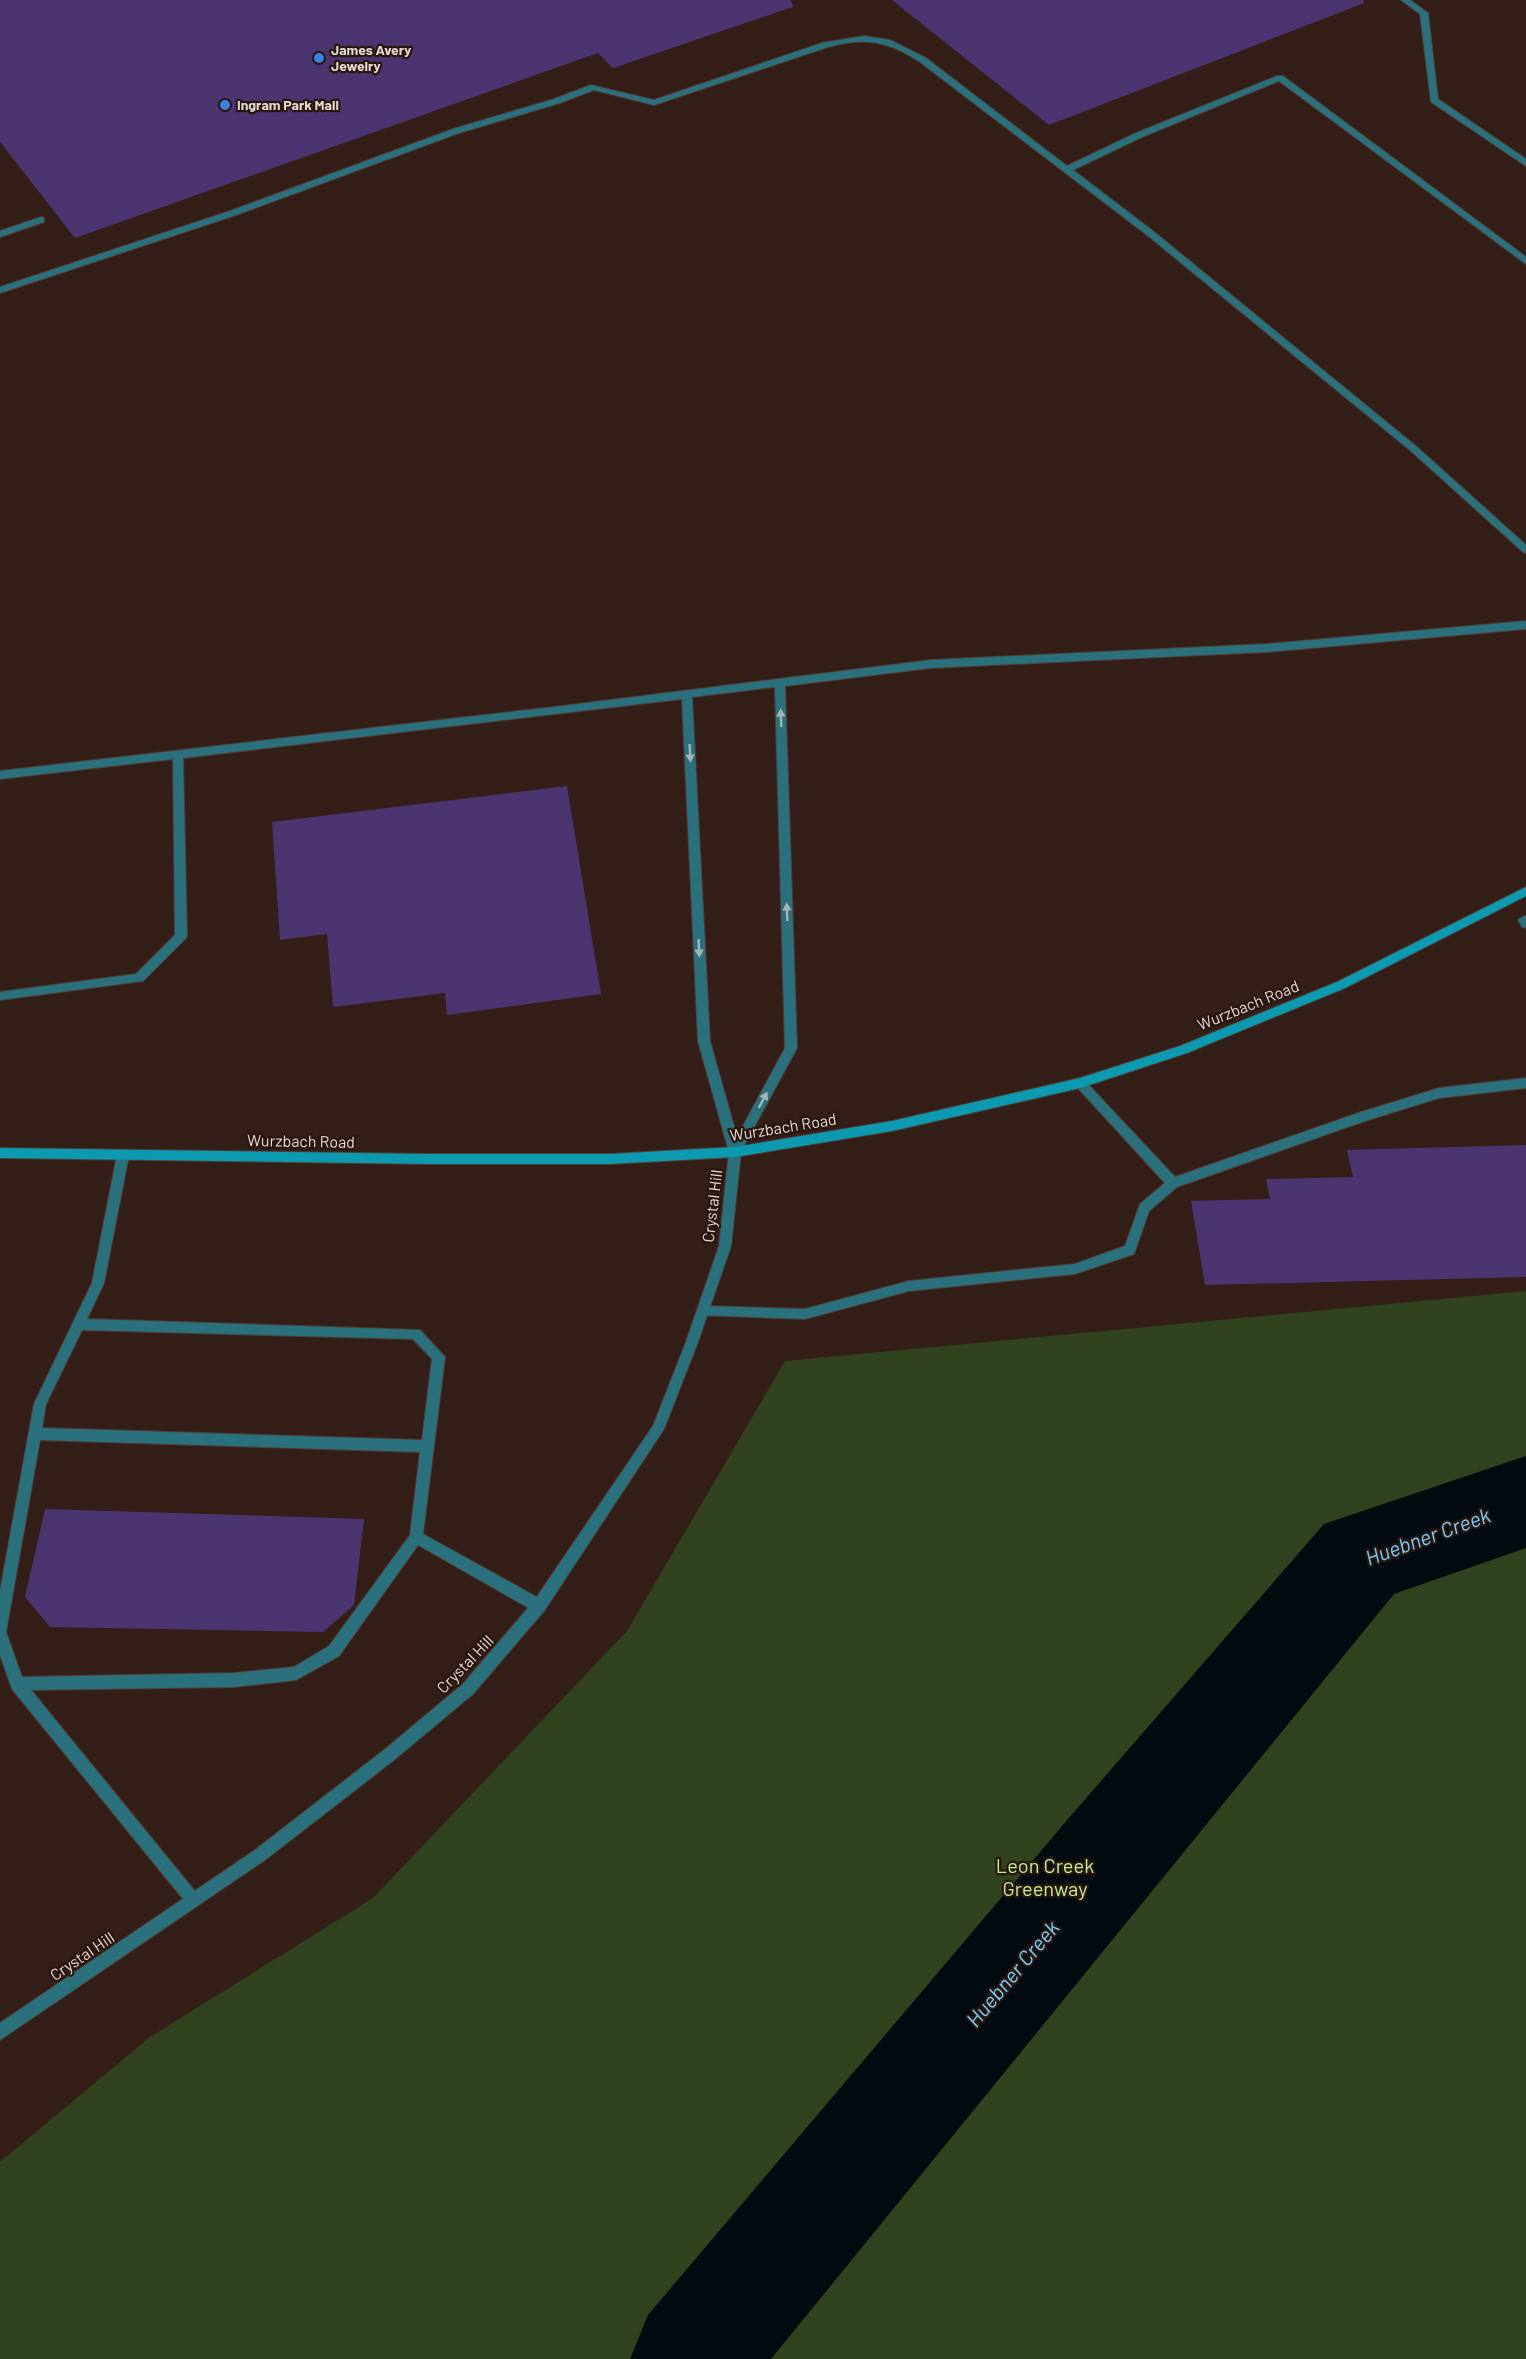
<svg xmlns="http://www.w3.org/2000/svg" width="1526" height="2359" viewBox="0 0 1526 2359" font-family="Barlow,sans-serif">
<rect width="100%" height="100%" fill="#331f18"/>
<path fill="#30421e" d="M1526,1291V2359H0V2162L150,2037L373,1898L627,1631L785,1361Z"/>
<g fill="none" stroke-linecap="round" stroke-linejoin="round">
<path fill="#030b10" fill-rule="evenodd" d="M1526,1456V1548L1394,1594L771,2359H630L648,2315L1068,1819L1324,1524Z"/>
</g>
<path fill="#4a3571" d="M0,0H791L793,7L613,68L598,53L75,238L0,142Z
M892,0H1363L1364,3L1049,125Z
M567,786L601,994L447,1015L445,993L333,1007L327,934L280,940L272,822Z
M1526,1145V1277L1205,1285L1191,1201L1270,1199L1266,1179L1353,1177L1347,1150Z
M45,1509L364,1519L354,1605L323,1632L50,1627L25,1597Z"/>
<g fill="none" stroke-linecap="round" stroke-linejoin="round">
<defs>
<path id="lane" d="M1401,0H1410L1428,13L1438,99L1526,159V166L1431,102L1420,14Z
M864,36L890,40L926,58L1067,166L1136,133L1277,76H1283L1526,257V264L1279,81L1142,137L1073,170L1153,231L1417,447L1526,545V553L1523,552L1411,451L1147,235L920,62C888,41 865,37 828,47L654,105L594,90L560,103L459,133L236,215L0,293V287L230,211L453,129L554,99L591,85L654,100L822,43Z
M41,217L44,218V222L0,237V231Z
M1526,621V629L1266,652L931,668L785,686L797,1048L739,1155H731L729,1152L698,1041L682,699L183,758L187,936L185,939L143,981L0,1000V992L136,974L175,935L173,759L0,779V771L562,706L931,660L1266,644ZM775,687L785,1048L737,1137L710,1041L692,697Z
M1524,916H1526V928L1522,927L1518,920Z
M1080,1078L1084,1080L1175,1177L1361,1112L1439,1088L1526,1078V1088L1439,1098L1362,1122L1177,1187L1149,1211L1134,1254L1075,1274L909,1291L805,1319L699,1315L697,1311L699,1307L703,1306L805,1309L909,1281L1075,1264L1125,1246L1140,1204L1165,1183L1076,1086L1074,1083L1076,1080Z
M123,1150L127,1151L129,1155L104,1283L87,1319L420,1330L445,1357L423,1534L544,1601L546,1606L544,1611L539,1612L534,1611L418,1545L339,1656L296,1680L234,1687L31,1690L198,1895L200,1900L198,1905L193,1907L188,1905L12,1689L0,1655V1591L34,1404L92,1283L117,1155L119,1151ZM82,1330L413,1339L432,1359L422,1440L42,1428L46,1404ZM40,1440L420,1452L410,1535L329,1646L294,1667L234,1673L22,1677L6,1632Z"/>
<path id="street" d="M735,1147L739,1149L741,1152L731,1246L698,1342L664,1429L544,1611L473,1694L394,1760L265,1860L0,2040V2023L255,1850L384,1750L463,1684L534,1601L653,1426L686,1342L719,1246L729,1152L731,1149Z"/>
<path id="secondary" d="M1526,887V896L1345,988L1187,1053L1080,1088L892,1131L735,1157L610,1164H429L0,1158V1148L429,1154H610L735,1147L892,1121L1080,1078L1180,1046L1337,982Z"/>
</defs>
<use href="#lane" stroke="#503d36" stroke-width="2"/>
<use href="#street" stroke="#503d36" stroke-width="2"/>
<use href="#secondary" stroke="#503d36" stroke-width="2"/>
<use href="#lane" fill="#2a707d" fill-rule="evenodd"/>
<use href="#street" fill="#2a707d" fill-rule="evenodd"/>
<use href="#secondary" fill="#0b9aaf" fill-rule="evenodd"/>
</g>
<defs><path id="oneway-solid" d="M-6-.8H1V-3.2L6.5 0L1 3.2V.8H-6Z" transform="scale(1.5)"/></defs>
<g fill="#a4b4b5">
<use href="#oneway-solid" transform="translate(781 718) rotate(-92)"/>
<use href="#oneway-solid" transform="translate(690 753) rotate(87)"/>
<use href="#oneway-solid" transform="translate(787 912) rotate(-92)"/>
<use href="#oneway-solid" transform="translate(699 948) rotate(87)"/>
<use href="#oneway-solid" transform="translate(763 1100) rotate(-62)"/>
</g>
<g fill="#3f7fe0" stroke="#28160f" stroke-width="2">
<circle cx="319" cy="58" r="6"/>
<circle cx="225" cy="105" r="6"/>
</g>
<g text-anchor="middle" stroke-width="4.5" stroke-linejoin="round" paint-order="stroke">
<g font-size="14" font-weight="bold" fill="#e6d8d3" stroke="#28160f" text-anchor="start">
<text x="331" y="55">James Avery<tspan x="331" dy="16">Jewelry</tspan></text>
<text x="237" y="110">Ingram Park Mall</text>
</g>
<g font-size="16" fill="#e6d8d3" stroke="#28160f">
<text transform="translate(1248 1005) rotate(-22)" y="6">Wurzbach Road</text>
<text transform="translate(783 1127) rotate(-9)" y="6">Wurzbach Road</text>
<text transform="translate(301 1141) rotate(1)" y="6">Wurzbach Road</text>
<text transform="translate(712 1206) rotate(-83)" y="6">Crystal Hill</text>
<text transform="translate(465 1664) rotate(-46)" y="6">Crystal Hill</text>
<text transform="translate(82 1956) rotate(-34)" y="6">Crystal Hill</text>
</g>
<g font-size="20" fill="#c0f094" stroke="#28160f">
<text x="1045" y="1873">Leon Creek<tspan x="1045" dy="23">Greenway</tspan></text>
</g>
<g font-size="21" font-style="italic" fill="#75cef7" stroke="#28160f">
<text transform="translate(1428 1537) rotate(-20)" y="7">Huebner Creek</text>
<text transform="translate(1013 1974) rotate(-50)" y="7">Huebner Creek</text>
</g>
</g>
</svg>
